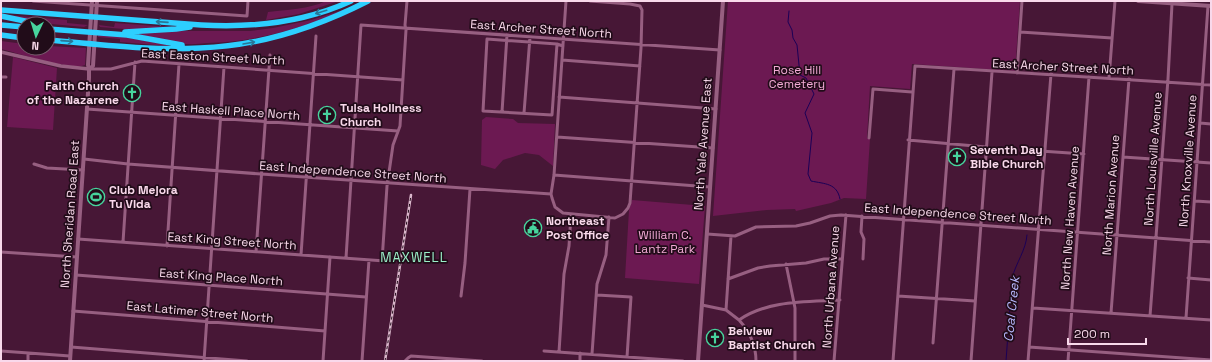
<svg xmlns="http://www.w3.org/2000/svg" width="1212" height="362" viewBox="0 0 1212 362" font-family="'Space Grotesk',sans-serif">
<rect width="100%" height="100%" fill="#471736"/>
<path fill="#6c1952" d="M326,1H339L299,14L266,20L268,12C285,10 310,9 326,1Z
M728,1H1020L1015,71L912,64L910,89L870,86L867,138L870,139L866,199L844,198L831,203L796,211L795,209L767,210L713,216Z
M349,8C304,28 257,42 207,43C198,44 189,45 180,43C164,41 147,37 132,33L173,31H250L273,28L311,20Z
M5,15L67,20V23L88,25L84,27L40,23Z
M115,23L170,27L136,30L100,27L99,25L114,27Z
M98,35L120,36L168,45L167,46L120,42V39L98,37Z
M1,41L24,44V48H48V46L86,48L85,65C73,71 17,53 1,49Z
M13,57L57,68L53,130L7,127Z
M486,117L513,119L518,123L555,124L553,166L539,155L525,153L503,160L495,169L481,165L482,120Z
M632,200L705,206L699,284L625,278L629,210Z"/>
<g fill="none" stroke-linecap="round" stroke-linejoin="round">
<path stroke="#1b0056" stroke-width="1" d="M789,11L788,22L792,30L793,38L797,45L800,75L806,78L814,94L805,113L812,133L808,174L811,181C825,184 837,183 840,199
M1006,361L1012,278C1016,263 1026,250 1027,235"/>
<path stroke="#975f81" stroke-width="3" d="M33,1L247,16L248,1
M566,1L554,175L551,194L552,198L555,207L563,213L615,218L623,214L628,208L630,203L641,48L642,10L640,6L630,4L590,1
M1020,32L1112,38
M557,44L552,115L483,111L487,39L557,44L563,46
M562,60L640,66
M89,69H111L142,61L403,80
M1017,73L1022,1
M1,77H6
M1109,78L1115,1
M559,97L716,109
M87,109L398,131
M502,112L507,35
M524,113L530,37
M1200,123L1211,124
M557,137L713,148
M869,138L873,89L912,92
M908,140L986,147
M1026,150L1084,154
M1123,157L1211,163
M84,159L128,164L261,174L551,194
M34,164L47,168L83,170
M554,175L710,187
M1195,201L1211,202
M862,216L861,232L864,239L863,259
M707,234L735,236L756,227L796,226L810,223L830,216L841,215L1211,242
M78,239L385,261
M123,242L135,62
M167,246L179,64
M1,252L77,257
M256,252L270,55
M301,255L316,36
M346,258L361,25L720,50
M382,261L387,186L393,145L400,126L406,30L405,25L407,1
M786,264L795,308V361
M76,275L366,297
M1188,278L1211,280
M728,279L758,268L770,266L806,263L824,259H842
M597,295L631,297L627,357
M461,296L465,263L470,189
M898,296L975,301
M702,305L726,310L739,320C768,300 806,302 840,300
M1033,308L1211,320
M726,310L731,236
M73,311C157,317 241,324 325,331
M1111,313L1129,79
M1150,316L1168,79L1172,4
M1186,318L1208,6
M739,320C750,332 756,345 756,361
M933,343L954,69
M71,347L247,361
M1029,347L1211,360
M1,351L70,356
M544,351L683,361
M559,352L564,274L569,246L571,215
M592,354L597,284L606,255L609,217
M28,361V353
M204,361L224,67
M323,361L330,257
M362,361L369,260
M405,361L408,358L411,356L482,361
M580,361V353
M834,361L846,215
M893,361L915,66C1013,73 1112,78 1211,85
M971,361L992,72
M1028,361L1051,74
M1068,361L1089,77"/>
<path stroke="#975f81" stroke-width="3.5" d="M1,52L61,66L89,69"/>
<path stroke="#975f81" stroke-width="4" d="M1138,1L1211,6
M89,69L93,66L97,1
M70,361L89,78V69L88,65L92,1
M698,361L723,1"/>
<path stroke="#2dcfff" stroke-width="5.5" d="M1,10L201,25C252,28 303,23 351,1
M1,16L39,24
M1,25L24,27
M48,29L127,35L182,45
M125,32L176,29L190,27
M1,35L24,38
M48,40C98,44 150,51 200,48C260,46 315,28 368,1"/>
<defs>
<path id="rail" d="M385,361L411,195"/>
</defs>
<use href="#rail" stroke="#dbb8cc" stroke-width="2.5"/>
<use href="#rail" stroke="#210c19" stroke-width="1" stroke-dasharray="3" stroke-linecap="butt"/>
</g>
<defs><path id="oneway-shaft" d="M-6 0H5M1.5-3L5.5 0L1.5 3" fill="none" stroke-width="1.6" stroke-linecap="round" stroke-linejoin="round"/></defs>
<g stroke="#287798">
<use href="#oneway-shaft" transform="translate(321 12) rotate(163)"/>
<use href="#oneway-shaft" transform="translate(162 22) rotate(-176)"/>
<use href="#oneway-shaft" transform="translate(67 41) rotate(4)"/>
<use href="#oneway-shaft" transform="translate(249 43) rotate(-10)"/>
</g>
<defs>
<symbol id="church-ring" viewBox="-11 -11 22 22"><circle r="9.5" fill="#210c19" stroke="#47d49d" stroke-width="1.5"/><path d="M-1.2-6h2.4v3.5h3.3v2.4h-3.3V6h-2.4V-.1h-3.3v-2.4h3.3Z" fill="#47d49d"/></symbol>
<symbol id="stadium-ring" viewBox="-11 -11 22 22"><circle r="9.5" fill="#210c19" stroke="#47d49d" stroke-width="1.5"/><path d="M0-5a6.5 5 0 1 0 0 10a6.5 5 0 1 0 0-10ZM-3.5-1.8h7v3.6h-7Z" fill="#47d49d"/></symbol>
<symbol id="civic-ring" viewBox="-11 -11 22 22"><circle r="9.5" fill="#210c19" stroke="#47d49d" stroke-width="1.5"/><path d="M-.6-6.5H3V-4.5H.6V-3L4-1V1h2V6H-6V1h2V-1L-.6-3ZM-1.2 2.5V6h2.4V2.5Z" fill="#47d49d"/></symbol>
</defs>
<g fill-rule="evenodd">
<use href="#church-ring" x="122" y="83" width="20" height="20"/>
<use href="#church-ring" x="317" y="105" width="20" height="20"/>
<use href="#church-ring" x="947" y="147" width="20" height="20"/>
<use href="#stadium-ring" x="86" y="187" width="20" height="20"/>
<use href="#civic-ring" x="523" y="218" width="20" height="20"/>
<use href="#church-ring" x="705" y="328" width="20" height="20"/>
</g>
<g text-anchor="middle" stroke-width="3.5" stroke-linejoin="round" paint-order="stroke">
<g font-size="12" fill="#f9d9eb" stroke="#210c19">
<text transform="translate(541 29) rotate(4)" y="4">East Archer Street North</text>
<text transform="translate(213 57) rotate(3)" y="4">East Easton Street North</text>
<text transform="translate(1063 67) rotate(3)" y="4">East Archer Street North</text>
<text transform="translate(231 111) rotate(4)" y="4">East Haskell Place North</text>
<text transform="translate(703 144) rotate(-86)" y="4">North Yale Avenue East</text>
<text transform="translate(1153 159) rotate(-86)" y="4">North Louisville Avenue</text>
<text transform="translate(1188 161) rotate(-86)" y="4">North Knoxville Avenue</text>
<text transform="translate(353 172) rotate(4)" y="4">East Independence Street North</text>
<text transform="translate(1111 195) rotate(-86)" y="4">North Marion Avenue</text>
<text transform="translate(70 214) rotate(-86)" y="4">North Sheridan Road East</text>
<text transform="translate(958 214) rotate(4)" y="4">East Independence Street North</text>
<text transform="translate(1070 218) rotate(-86)" y="4">North New Haven Avenue</text>
<text transform="translate(232 241) rotate(4)" y="4">East King Street North</text>
<text transform="translate(221 277) rotate(4)" y="4">East King Place North</text>
<text transform="translate(831 287) rotate(-86)" y="4">North Urbana Avenue</text>
<text transform="translate(200 312) rotate(5)" y="4">East Latimer Street North</text>
</g>
<g font-size="12" fill="#f2abd5" stroke="#210c19">
<text x="797" y="74">Rose Hill<tspan x="797" dy="14">Cemetery</tspan></text>
<text x="665" y="239">William C.<tspan x="665" dy="14">Lantz Park</tspan></text>
</g>
<g font-size="12" font-weight="bold" fill="#f9d9eb" stroke="#210c19" text-anchor="start">
<text x="119" y="90" text-anchor="end">Faith Church<tspan x="119" dy="14">of the Nazarene</tspan></text>
<text x="340" y="112">Tulsa Holiness<tspan x="340" dy="14">Church</tspan></text>
<text x="970" y="154">Seventh Day<tspan x="970" dy="14">Bible Church</tspan></text>
<text x="109" y="194">Club Mejora<tspan x="109" dy="14">Tu VIda</tspan></text>
<text x="546" y="225">Northeast<tspan x="546" dy="14">Post Office</tspan></text>
<text x="728" y="335">Belview<tspan x="728" dy="14">Baptist Church</tspan></text>
</g>
<g font-size="13" letter-spacing="1" fill="#9bf0c9" stroke="#210c19">
<text x="414" y="262">MAXWELL</text>
</g>
<g font-size="13" font-style="italic" fill="#b8b9ff" stroke="#210c19">
<text transform="translate(1011 309) rotate(-84)" y="5">Coal Creek</text>
</g>
</g>
<rect width="1212" height="362" fill="none" stroke="#f9d9eb" stroke-width="4"/>
<g transform="translate(36 36) rotate(184)"><circle r="19" fill="#210c19" stroke="#775e6d"/>
<path d="M0-3L7 15L0 10L-7 15Z" fill="#47d49d"/>
<text y="-6" font-size="11" font-weight="bold" text-anchor="middle" fill="#f9d9eb">N</text>
</g>
<path d="M1068 338v6h78v-6" fill="none" stroke="#f9d9eb" stroke-width="2"/>
<text x="1074" y="338" font-size="12" fill="#f9d9eb" stroke="#210c19" stroke-width="3" paint-order="stroke">200 m</text>
</svg>
